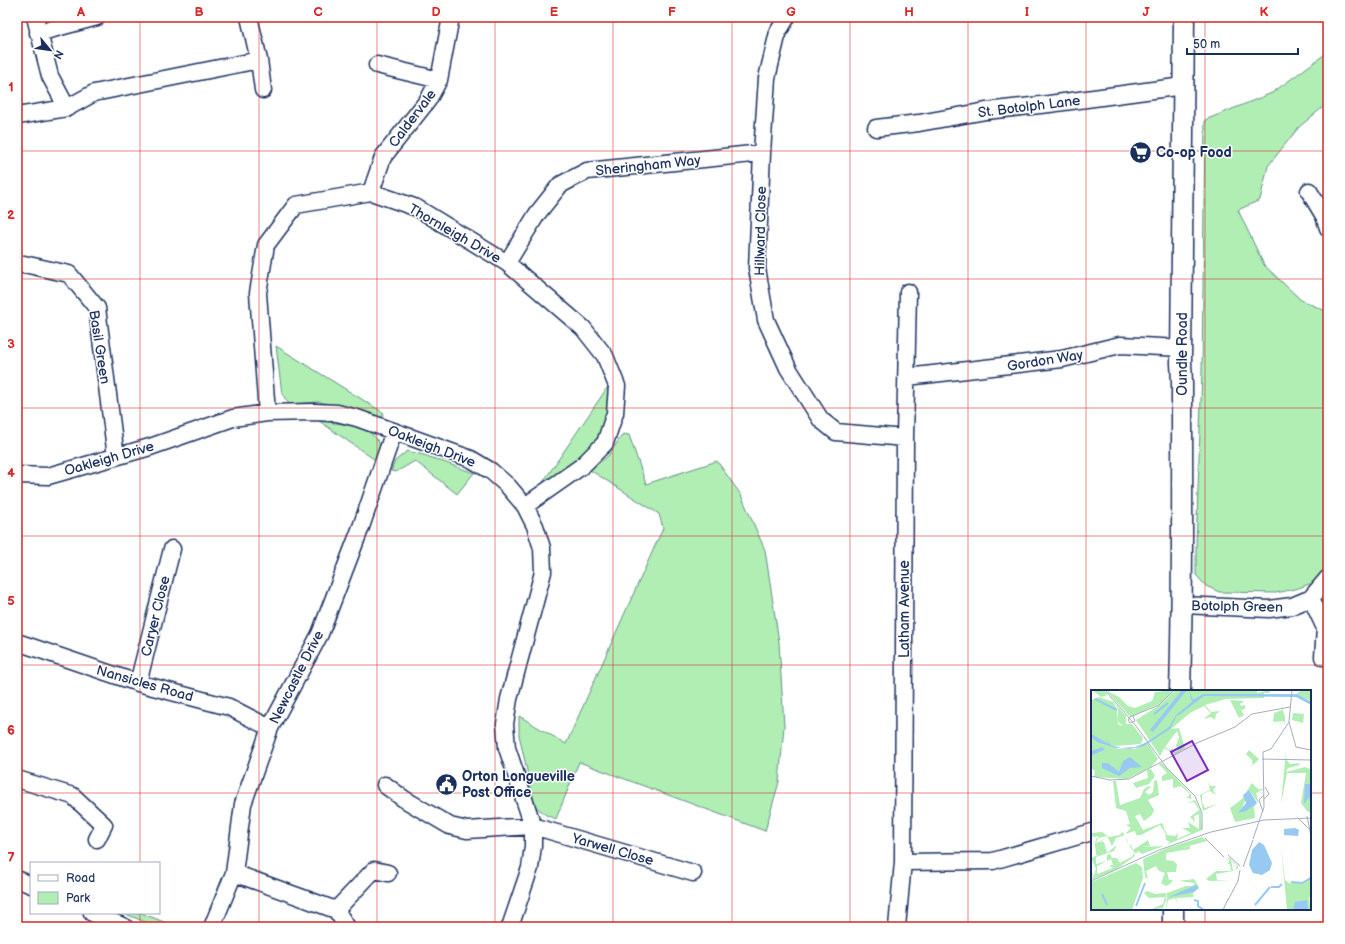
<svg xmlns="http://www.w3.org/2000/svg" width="1345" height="944" viewBox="0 0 1345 944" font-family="'Balsamiq Sans',sans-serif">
<rect width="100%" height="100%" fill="#fff"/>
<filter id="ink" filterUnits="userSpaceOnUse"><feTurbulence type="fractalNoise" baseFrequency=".025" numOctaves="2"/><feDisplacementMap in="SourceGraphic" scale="8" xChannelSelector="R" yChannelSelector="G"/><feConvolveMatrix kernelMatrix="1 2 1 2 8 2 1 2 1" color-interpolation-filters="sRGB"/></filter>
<g filter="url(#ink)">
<path fill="#b0eeb4" stroke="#668e89" d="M1328,52V103L1299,127L1268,166L1260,200L1238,210L1264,265L1301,300L1328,312V616L1326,611V598L1320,588L1309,584L1299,588L1276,593L1219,592L1206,586L1196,575V548L1202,371L1205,120L1272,93Z
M276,346L384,413L382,418L361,410L319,402L289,404L282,394Z
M609,385L610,410L597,442L578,462L554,479L541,485Z
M319,421C337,424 374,424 380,446C381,451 379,457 378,462Z
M623,434L629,435L646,484L717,461L741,495L765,550L779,642L784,726L779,782L765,831L579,762L556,819L546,815L535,806L519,735V716L566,744L663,528L659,514L590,470L608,456Z
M407,451L424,455L474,473L457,494L415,461L396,472L391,471L395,461Z
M123,913H141L177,927H158Z"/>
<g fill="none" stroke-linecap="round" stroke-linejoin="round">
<defs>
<path id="minor" d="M35,17L50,76L67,108
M787,17L778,32L767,78L762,153L757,268L766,320L788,368L821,420L836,432L905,438
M38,33L97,17
M259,60L263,90
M377,65L439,80
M17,116L67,108L94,93L259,60L249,17
M876,128L919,123L986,111L1049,104L1183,86
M1309,191L1324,216L1328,228
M371,192L383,157L428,100L439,80L451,17
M507,263L537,214L560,185L587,171L762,153
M17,266L24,264L69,274L97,308L116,457
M907,377L1062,359L1120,345L1182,348
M267,413L258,293L266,245L296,205L371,192L417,208L507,263L583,328L605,356L617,386L615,413L605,443L582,466L525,506
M17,475L48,476L150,447L233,418L267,413L314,412L337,413L357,418L471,459L491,471L508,486L525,506L535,526L542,548L543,572L509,699L505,724L507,748L533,826V846L530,868L510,927
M1311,598L1325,628L1323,657
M1183,605L1269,609L1292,606L1311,598L1328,578
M17,642L138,683L229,707L270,728
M138,683L172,549
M17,779L73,796L104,825L97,839
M385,785L404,799L450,826L467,830L533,826L693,873
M903,862L993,861L1092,832
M234,873L336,910L347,927
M17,879L31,885
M336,910L374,870L388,873
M92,913L125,927
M212,927L234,873L243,804L270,728L320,634L361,527L394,431
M897,927L903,862L905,438L908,292"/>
<path id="major" d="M1180,691C1183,588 1182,485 1182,382L1181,363L1184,17
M1173,927V909"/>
</defs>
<use href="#minor" stroke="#1b2f5e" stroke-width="19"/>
<use href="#major" stroke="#1b2f5e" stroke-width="23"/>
<use href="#minor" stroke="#fff" stroke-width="16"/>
<use href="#major" stroke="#fff" stroke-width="20"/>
</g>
</g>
<path fill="none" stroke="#d62828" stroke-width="1" stroke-opacity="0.55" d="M140,17V863M259,17V927M377,17V927M495,17V927M613,17V927M732,17V927M850,17V927M968,17V927M1086,17V927M1205,17V691M17,151H1328M17,279H1328M17,408H1328M17,536H1328M17,665H1328M17,793H1092M1310,793H1328M1205,909V927M140,913V927"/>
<defs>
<symbol id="supermarket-disc" viewBox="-11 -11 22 22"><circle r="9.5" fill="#1b2f5e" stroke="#fff"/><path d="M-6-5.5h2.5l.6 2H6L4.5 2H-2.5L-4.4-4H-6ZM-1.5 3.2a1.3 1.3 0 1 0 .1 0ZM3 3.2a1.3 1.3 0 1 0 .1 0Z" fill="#fff"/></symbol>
<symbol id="civic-disc" viewBox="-11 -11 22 22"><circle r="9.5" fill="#1b2f5e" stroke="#fff"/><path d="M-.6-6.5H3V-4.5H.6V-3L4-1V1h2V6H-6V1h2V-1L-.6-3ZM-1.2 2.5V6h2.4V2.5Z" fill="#fff"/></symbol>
</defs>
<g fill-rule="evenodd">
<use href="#supermarket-disc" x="1128" y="140" width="25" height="25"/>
<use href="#civic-disc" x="434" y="772" width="25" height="25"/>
</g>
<g text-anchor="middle" stroke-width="3" stroke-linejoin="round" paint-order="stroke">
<g font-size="14" fill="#1b2f5e" stroke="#fff">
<text transform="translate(1029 106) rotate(-7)" y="5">St. Botolph Lane</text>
<text transform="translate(412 118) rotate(-53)" y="5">Caldervale</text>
<text transform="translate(648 165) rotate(-6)" y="5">Sheringham Way</text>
<text transform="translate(760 231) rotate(-89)" y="5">Hillward Close</text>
<text transform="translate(455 233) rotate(30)" y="5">Thornleigh Drive</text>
<text transform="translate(100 347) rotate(81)" y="5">Basil Green</text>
<text transform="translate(1182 354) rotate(-90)" y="5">Oundle Road</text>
<text transform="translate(1045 360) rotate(-9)" y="5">Gordon Way</text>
<text transform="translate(432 446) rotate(21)" y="5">Oakleigh Drive</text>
<text transform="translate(109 458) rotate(-16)" y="5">Oakleigh Drive</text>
<text transform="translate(1237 606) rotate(1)" y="5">Botolph Green</text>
<text transform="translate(904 609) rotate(-90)" y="5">Latham Avenue</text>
<text transform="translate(155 616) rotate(-76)" y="5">Caryer Close</text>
<text transform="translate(296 677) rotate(-63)" y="5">Newcastle Drive</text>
<text transform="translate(145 683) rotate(16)" y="5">Nansicles Road</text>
<text transform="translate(613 849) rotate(16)" y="5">Yarwell Close</text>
</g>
<g font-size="14" font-weight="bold" fill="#1b2f5e" stroke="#fff" text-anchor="start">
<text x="1156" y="157">Co-op Food</text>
<text x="462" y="781">Orton Longueville<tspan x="462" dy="16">Post Office</tspan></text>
</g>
</g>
<g transform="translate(1091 690)">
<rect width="220" height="220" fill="#fff"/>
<path d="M1,0H13L35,26V34H41L52,48L50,54L24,56L8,51L0,44V10L8,7L22,12L26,19L27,34L31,36V35L27,32V18L17,5L10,7ZM15,0L28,7L37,16L44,18L61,11L64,2L82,0L70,13L39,27ZM84,0H166V3L178,0L179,3H173V8L135,9L114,15L120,22L129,21L125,24L124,30L120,27L113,29L120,23L113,16L99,23L80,39L88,38L94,58L84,64L73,58L69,66L45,30L70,14ZM86,41L88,48L85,55L87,61L83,62L81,60L82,57L79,60L74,57ZM211,0H220V11L205,4ZM139,10L153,11L149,14L150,16L154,15V19L150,20L153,25L148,28ZM190,15L194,27V37L193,31L182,32L183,23L191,20ZM202,23L213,24L212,33L201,30ZM0,47L27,59H43L57,53L67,69L60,77L36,89L3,87L4,81L0,78ZM158,60L168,69L161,76L157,73L162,76L161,70L155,64ZM195,61V69L199,74L208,73L209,75L197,78L195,82L214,77L219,79L220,122H217L210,113L215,83H196L190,114ZM71,73L100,104V109L96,108L99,104L90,96L82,98V89L71,91V86L76,83L68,74ZM60,79L64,86L58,94L45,98L42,93L57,88L56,80ZM66,90L68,105L57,110L63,120L61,125L53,131L49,124L44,126L52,140L71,133L72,134L74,143L69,135L50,145H45L44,141L34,144L40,138L35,135L39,134L35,121L25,118L22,91H25L29,115L49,108L53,99L58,96L60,97L54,102L58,105L62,102L63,91ZM117,92L119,96H125L122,100L125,105L119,101L114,103L111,105V112L114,118L126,114L112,121L109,105L119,100ZM161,93L168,100L169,99H173L165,103L168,114L158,100L150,121L166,113L163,117L164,128L144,132L139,118L151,109ZM104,110L110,122L104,124L110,122L111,140L75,155L79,152L75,150L74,139L76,145L84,146L87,143L86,149L100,143L91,138H99L97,132L108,139V124L103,126L104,132L99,127L108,120L103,112L96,113ZM11,142L18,147L29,145L31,142L34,145L25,148L21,156L16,146L7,148L5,153L15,148L9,152H13L16,163L26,155L23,161L5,167V174L16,171V165L19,164L21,168H26L29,173L42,166V162L44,166L26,179L0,190L5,182L0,187V183L3,184L5,179L0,168L7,165H5L4,154L5,149L8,146L2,147L0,143ZM20,169L22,175H18L22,178L6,184V176ZM111,147L116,151L87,159L99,156V159L75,163V170L83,171L86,175L85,182H76L78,190H82L79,194L75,196L70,193L74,183L68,181L65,176L55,181L57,189L54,187L52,169L76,158ZM35,149H36L38,156L44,154L40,156L42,160L57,150L59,156L50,157L73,156L51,164L47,161L45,164L39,157ZM190,156L194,190L198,193L212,192L220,186V206L218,208L220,220H196ZM137,168H139L147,176V178L144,180L146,176L140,170L142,181L125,184L126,190H140L119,191L115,189L125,181H140L139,174H137L139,169H137L135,172ZM45,173L51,177L52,188L41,220H0V192ZM103,189L108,197L102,203V207L85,208L87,215L84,208L77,210L75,220L76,203L95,196H102L104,193L87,191ZM56,201L64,204L75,203V210L72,218L59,220L72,214L74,207L58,208L53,203Z" fill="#b0eeb4" fill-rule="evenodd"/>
<path d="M91,0H96L62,42L59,40ZM98,0L102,10L112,4H206L219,11L220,15L205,7L113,6L88,25H86L79,39L53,56L39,59L25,58L6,52L0,47V44L18,54L14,48L20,55L30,58L44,57L56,52L78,37L85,25L101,12ZM39,67L51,77L39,78L28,86L11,78V73H17L28,82L32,71ZM214,94H220V114L218,107L213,114ZM158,100L166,113L155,121L147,123L155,113L152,105ZM204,138L208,140L207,146L193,145V139ZM168,152L173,155L181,173L179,180L171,185L162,183L158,175L161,160ZM105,195L108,198L103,202L78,207ZM216,210L217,220H202L204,212Z" fill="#97c9f3"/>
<path fill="none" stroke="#97c9f3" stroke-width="2" d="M4,9L26,20M63,24L77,13M0,62L12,58M1,64L13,59M200,192L211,193L220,188M180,197H188L191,194M11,204L16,215M103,210L107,211V216L113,220M164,215L179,197M45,216L54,193"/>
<path fill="none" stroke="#a4acbf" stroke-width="1" d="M14,0L45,36L76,78L104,106L111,123V140M42,26L44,31L39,33L37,30L39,27L68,15L83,0M198,32L205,57L220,60M171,69L220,70M0,86L19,90L38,89L106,53L144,37L161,24L199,17M173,109L178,104L174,97M172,122L168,110L173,105M216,126L220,146M208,129L218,139M114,148L133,167M162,149L173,117L172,62L180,59L198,32L201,0M137,165L149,176M152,177L162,150M0,191L68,160L120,142L173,130L220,128M137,210L147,191L149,180M132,220L137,209"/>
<path fill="#7b2cbf" fill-opacity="0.15" stroke="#7b2cbf" stroke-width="2" d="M101,51L117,80L96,91L80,62Z"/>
<rect width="220" height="220" fill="none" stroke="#1b2f5e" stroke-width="2"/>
</g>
<rect width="1345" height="944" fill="none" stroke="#fff" stroke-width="44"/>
<rect x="30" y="862" width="130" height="52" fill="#ffffff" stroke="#a4acbf"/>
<rect x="38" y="875" width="20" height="6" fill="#ffffff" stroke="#a4acbf"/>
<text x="66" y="882" font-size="12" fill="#1b2f5e">Road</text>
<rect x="38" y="892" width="20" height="12" fill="#b0eeb4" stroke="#a4acbf"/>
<text x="66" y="902" font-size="12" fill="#1b2f5e">Park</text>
<g transform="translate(50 50) rotate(119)" stroke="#ffffff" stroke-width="3" paint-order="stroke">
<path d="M0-3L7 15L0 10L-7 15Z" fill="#1b2f5e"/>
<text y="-6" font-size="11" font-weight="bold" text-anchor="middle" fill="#1b2f5e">N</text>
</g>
<path d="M1187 48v6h111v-6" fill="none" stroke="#1b2f5e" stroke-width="2"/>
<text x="1193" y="48" font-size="12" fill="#1b2f5e" stroke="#ffffff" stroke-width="3" paint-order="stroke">50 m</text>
<rect x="22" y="22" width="1301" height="900" fill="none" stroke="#d62828" stroke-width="1.5"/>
<g font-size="13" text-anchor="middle" font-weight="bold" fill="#d62828">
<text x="81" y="16">A</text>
<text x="199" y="16">B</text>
<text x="318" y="16">C</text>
<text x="436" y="16">D</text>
<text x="554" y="16">E</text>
<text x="672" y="16">F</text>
<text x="791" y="16">G</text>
<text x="909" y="16">H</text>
<text x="1027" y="16">I</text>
<text x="1146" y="16">J</text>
<text x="1264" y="16">K</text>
<text x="11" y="91">1</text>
<text x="11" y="219">2</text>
<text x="11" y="348">3</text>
<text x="11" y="477">4</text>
<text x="11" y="605">5</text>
<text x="11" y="734">6</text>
<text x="11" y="862">7</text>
</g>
</svg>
